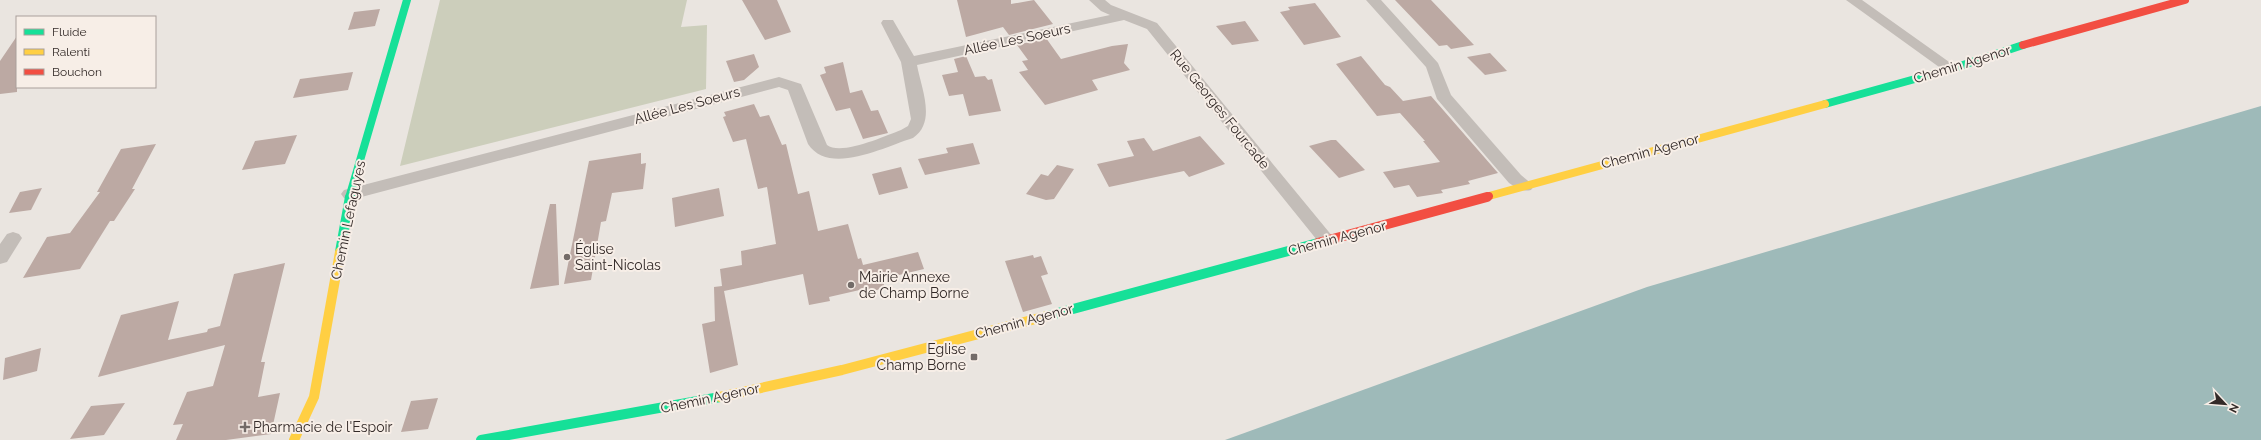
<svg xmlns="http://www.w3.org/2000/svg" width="2261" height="440" viewBox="0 0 2261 440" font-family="Raleway,sans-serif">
<rect width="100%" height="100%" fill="#eae5e0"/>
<path fill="#cccebb" d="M440,0H687L681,27L707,25L706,89L400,166Z"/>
<path fill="#9ebab9" d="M2261,106V440H1225L1647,287Z"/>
<path fill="#bca9a3" d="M742,0H777L791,32L765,40Z
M957,0H1011V4L1034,0L1053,24L1009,35L1003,27L966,37Z
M1395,0H1431L1474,45L1451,49L1447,45L1439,46Z
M1315,3L1341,37L1304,45L1280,12L1290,10L1288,7Z
M380,9L375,26L348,30L354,12Z
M1245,21L1259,41L1232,45L1216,26Z
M17,36V92L0,94V61Z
M1046,38L1061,59L1112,46L1128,44L1124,63L1130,70L1092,80L1098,90L1045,105L1019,72L1028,70L1022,61L1028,60L1017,45Z
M1490,53L1507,71L1485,75L1467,57Z
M754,54L759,67L744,80L734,82L726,61Z
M966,56L975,77L985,76L988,80L992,79L1001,111L969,116L963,94L949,96L942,75L958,72L954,59Z
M1361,56L1385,85L1390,87L1403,101L1431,96L1498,173L1468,181L1470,184L1441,190L1443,193L1417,197L1409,185L1394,188L1383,172L1440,162L1423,141H1425L1400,113L1377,116L1336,64Z
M843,62L850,93L862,90L871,111L878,110L888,133L863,139L850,108L836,111L820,75L826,73L824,67Z
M353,72L348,90L293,98L300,79Z
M754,104L760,117L769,115L782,145L786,144L798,194L809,191L818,231L848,224L858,259L861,258L863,265L918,252L924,269L882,279L885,288L865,293L864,289L829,297L830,301L809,305L803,274L724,291L738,365L710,373L702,324L715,321L714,287L722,286L720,269L742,265L741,251L776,244L767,187L758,189L746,139L733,142L723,117L726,116L724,112Z
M297,135L285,164L242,170L255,141Z
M1200,136L1225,164L1189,177L1184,171L1109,187L1097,164L1134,156L1127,141L1144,138L1153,151Z
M1331,140H1336L1365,170L1339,178L1309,146Z
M973,143L980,164L925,175L918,159L948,153L946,148Z
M156,144L132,189H135L114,221H110L80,269L23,278L47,237L70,233L100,192H97L121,149Z
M641,153V164L646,163L643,189L612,193L606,221L601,222L591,280L564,284L589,161Z
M1057,165L1074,169L1054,199L1046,200L1026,194L1041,174L1048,176Z
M901,167L908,188L879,195L872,174Z
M42,188L31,210L9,213L20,192Z
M719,188L724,216L675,227L672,198Z
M550,204H556L559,285L530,289Z
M1033,255L1034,258L1041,256L1048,274L1041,276L1052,304L1023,312L1005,261Z
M285,263L261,362H265L258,397L280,393L271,434L226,440H176L183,424L173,425L187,392L213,386L225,345L98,377L121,315L179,301L168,340L207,332L208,329L220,326L234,274Z
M41,348L37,371L3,380L5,358Z
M438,398L428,429L401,432L411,401Z
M125,403L104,435L70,439L91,406Z"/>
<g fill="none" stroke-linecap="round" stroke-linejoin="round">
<path fill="#c3bdb8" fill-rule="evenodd" d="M1089,0H1105L1111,5L1157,23L1333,237L1336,241L1333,245L1327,247L1321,245L1147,29L1124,20L917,65C921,88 937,122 913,138C884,147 829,176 808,144L788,90L779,87L350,200L344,198L341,194L344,190L779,77L801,84L827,145C841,156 885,136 901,130L908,126L911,119L901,62L881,23L883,20H893L914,56L1110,15L1101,11Z
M1366,0H1381L1438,63L1451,95L1521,175L1534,186L1531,190C1521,192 1517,188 1509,183L1437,99L1426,67Z
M1846,0H1862L1959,69L1956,72H1946Z
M13,232L19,234L22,238L7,262L0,264V244L7,234Z"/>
<path stroke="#16e098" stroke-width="8" d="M1825,104L1951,69L2023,45
M349,198L407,0"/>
<path stroke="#16e098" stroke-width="10" d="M340,252L350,197
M1047,316L1318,243
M481,440L720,397"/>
<path stroke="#ffcf43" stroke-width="8" d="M1489,196L1825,104"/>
<path stroke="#ffcf43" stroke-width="10" d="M720,397L842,370L1047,316
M294,440L314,397L340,252"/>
<path stroke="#f24e42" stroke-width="8" d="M2023,45L2185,0
M1483,198L1489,196"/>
<path stroke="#f24e42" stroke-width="10" d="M1318,243L1487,197"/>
</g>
<g fill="#736b68" stroke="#f7eee7" stroke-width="1.5">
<circle cx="567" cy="257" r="4"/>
<circle cx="851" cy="285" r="4"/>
<rect x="970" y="353" width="8" height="8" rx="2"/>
<path d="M243 421h4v4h4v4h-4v4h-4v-4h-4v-4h4z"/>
</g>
<g text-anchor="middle" stroke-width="4" stroke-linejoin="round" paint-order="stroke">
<g font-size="14" fill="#332a28" stroke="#f7eee7">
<text transform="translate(1017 39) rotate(-12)" y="5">Allée Les Soeurs</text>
<text transform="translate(1962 64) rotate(-17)" y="5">Chemin Agenor</text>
<text transform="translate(687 105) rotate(-15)" y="5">Allée Les Soeurs</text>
<text transform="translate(1220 109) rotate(51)" y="5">Rue Georges Fourcade</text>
<text transform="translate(1650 151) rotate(-15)" y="5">Chemin Agenor</text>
<text transform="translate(348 220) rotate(-78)" y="5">Chemin Lefaguyes</text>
<text transform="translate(1337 238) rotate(-15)" y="5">Chemin Agenor</text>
<text transform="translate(1024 321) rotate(-15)" y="5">Chemin Agenor</text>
<text transform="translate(710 398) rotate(-12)" y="5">Chemin Agenor</text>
</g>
<g font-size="14" fill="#332a28" stroke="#f7eee7" text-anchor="start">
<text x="575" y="254">Église<tspan x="575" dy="16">Saint-Nicolas</tspan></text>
<text x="859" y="282">Mairie Annexe<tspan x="859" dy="16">de Champ Borne</tspan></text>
<text x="966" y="354" text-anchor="end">Eglise<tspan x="966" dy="16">Champ Borne</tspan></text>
<text x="253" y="432">Pharmacie de l'Espoir</text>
</g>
</g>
<rect x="16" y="16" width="140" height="72" fill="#f7eee7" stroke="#a9a09b"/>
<rect x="24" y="29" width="20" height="6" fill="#16e098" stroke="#a9a09b"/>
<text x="52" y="36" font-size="12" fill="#332a28">Fluide</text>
<rect x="24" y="49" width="20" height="6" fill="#ffcf43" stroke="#a9a09b"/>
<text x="52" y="56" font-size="12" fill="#332a28">Ralenti</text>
<rect x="24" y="69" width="20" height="6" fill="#f24e42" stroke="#a9a09b"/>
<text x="52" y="76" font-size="12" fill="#332a28">Bouchon</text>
<g transform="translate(2225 404) rotate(116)" stroke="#f7eee7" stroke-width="3" paint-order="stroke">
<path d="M0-3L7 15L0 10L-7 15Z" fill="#332a28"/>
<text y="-6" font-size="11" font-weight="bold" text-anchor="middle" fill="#332a28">N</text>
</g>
</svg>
